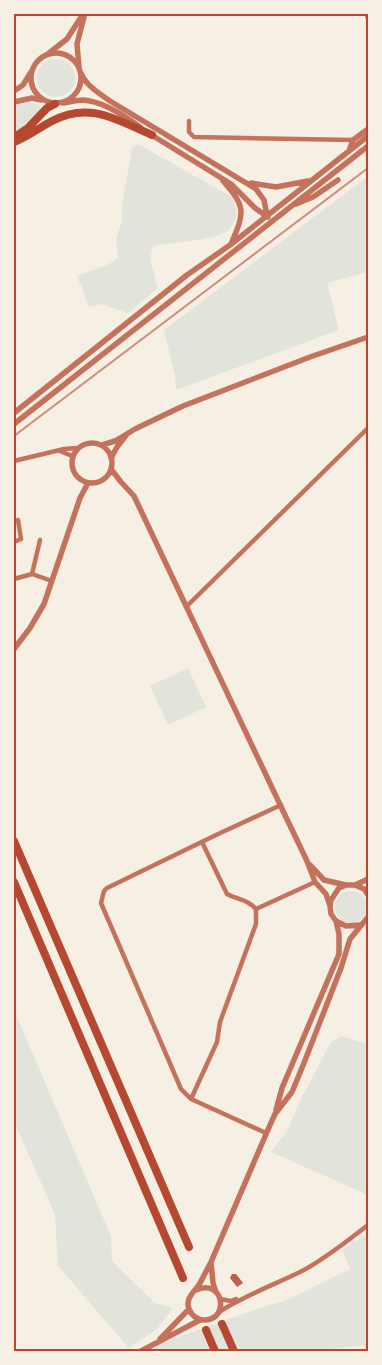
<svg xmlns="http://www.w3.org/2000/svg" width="382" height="1365" viewBox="0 0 382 1365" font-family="Overpass,sans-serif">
<rect width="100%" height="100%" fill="#f6efe4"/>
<path fill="#e2e4dc" d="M37 78a19 19 0 1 1 38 0a19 19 0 1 1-38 0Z
M28,102L40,105V109L31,121L14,132V106Z
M138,144L232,197C234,203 238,210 236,216C235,222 230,229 226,232C214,240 169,243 153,246L150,259L158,288L128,313L100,304L89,307L77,276L109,264L118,258L116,240L122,220V205L132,148Z
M368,176V272L327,283L339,330L176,390L175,376L164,330Z
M188,668L206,707L168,725L150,686Z
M335 907a16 16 0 1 1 32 0a16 16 0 1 1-32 0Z
M14,1010L111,1236L112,1261L155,1303L173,1308L157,1329L129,1348L58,1266L55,1215L14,1121Z
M341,1036L368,1044V1195L271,1152L277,1143L285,1135L301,1099L331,1042Z
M368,1233V1345L309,1351H152L161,1343L269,1305L285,1301L350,1269L342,1250Z"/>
<path fill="#bf614a" d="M232,1274H236L243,1283L237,1287L230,1278Z"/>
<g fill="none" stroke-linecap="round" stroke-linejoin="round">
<path stroke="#c5725c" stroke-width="4.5" d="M189,121V132L194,137L353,140
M60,451L72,456
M14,461L64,449L77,448
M14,542L21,539L18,520
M32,574L40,540
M14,579L32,574L52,581
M187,606L368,428
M202,842L227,894C238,900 247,899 256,909
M256,909L315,882
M191,1099L217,1042L220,1022L256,924V909
M266,1133L191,1099L181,1089L101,903L104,891L107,888L216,835L281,805
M220,1299L231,1301L236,1299
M219,1312C245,1295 274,1285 302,1271C325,1259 347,1241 368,1225"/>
<path stroke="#c5725c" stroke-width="5.5" d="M367,14L368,17
M31 78a25 25 0 1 1 50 0a25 25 0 1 1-50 0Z
M49,53L67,39L83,14
M79,67L77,44L84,17
M81,73C86,86 99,93 110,101L256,189L264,200L267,215
M14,91L23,85L31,72
M14,102L32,98L41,100
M63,103C70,102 76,100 83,100C103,101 125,116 140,127
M150,134L231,184L255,208L268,217
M349,151L353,140L368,129
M223,181C246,207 245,212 231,244
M251,183L276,187L308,181
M296,204L313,197L338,180
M14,413L187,275L230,245L368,136
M14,424L368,146
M72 463a20 20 0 1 1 40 0a20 20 0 1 1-40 0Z
M102,445L115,441L135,429L183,406L310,357L368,337
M111,458L117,447L127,434
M111,469L121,482L134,496L284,813L307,861L315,882L326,894L330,906
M14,649L30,628L44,604L80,498L88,483
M310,865L324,880L346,885
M355,885L364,889L368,895
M336,921L346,926L360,925
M276,1110L282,1088L339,954V934L336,921L331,914L330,906L331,900L339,888L346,885H355L368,879
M211,1262L213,1283L216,1292
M196,1290C223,1278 230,1318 206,1320C195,1321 185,1310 189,1299C191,1293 197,1289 200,1283C204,1276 207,1269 211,1262L270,1125L275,1114L292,1092L304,1063L341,968L350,939L368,917
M160,1339L189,1309
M141,1351L200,1320"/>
<path stroke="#b5482f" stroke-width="8" d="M16,136L28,128L47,108L55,104
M14,142C27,137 39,128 52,121C90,101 117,120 152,135
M14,841L189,1247
M14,882L183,1278
M222,1324L234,1351
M206,1330L215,1351"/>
<path stroke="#cf8b77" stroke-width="2" d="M14,436L368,168"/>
</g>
<rect width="382" height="1365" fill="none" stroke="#f6efe4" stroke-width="30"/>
<rect x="15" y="15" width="352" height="1335" fill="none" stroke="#b5482f" stroke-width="2"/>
</svg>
